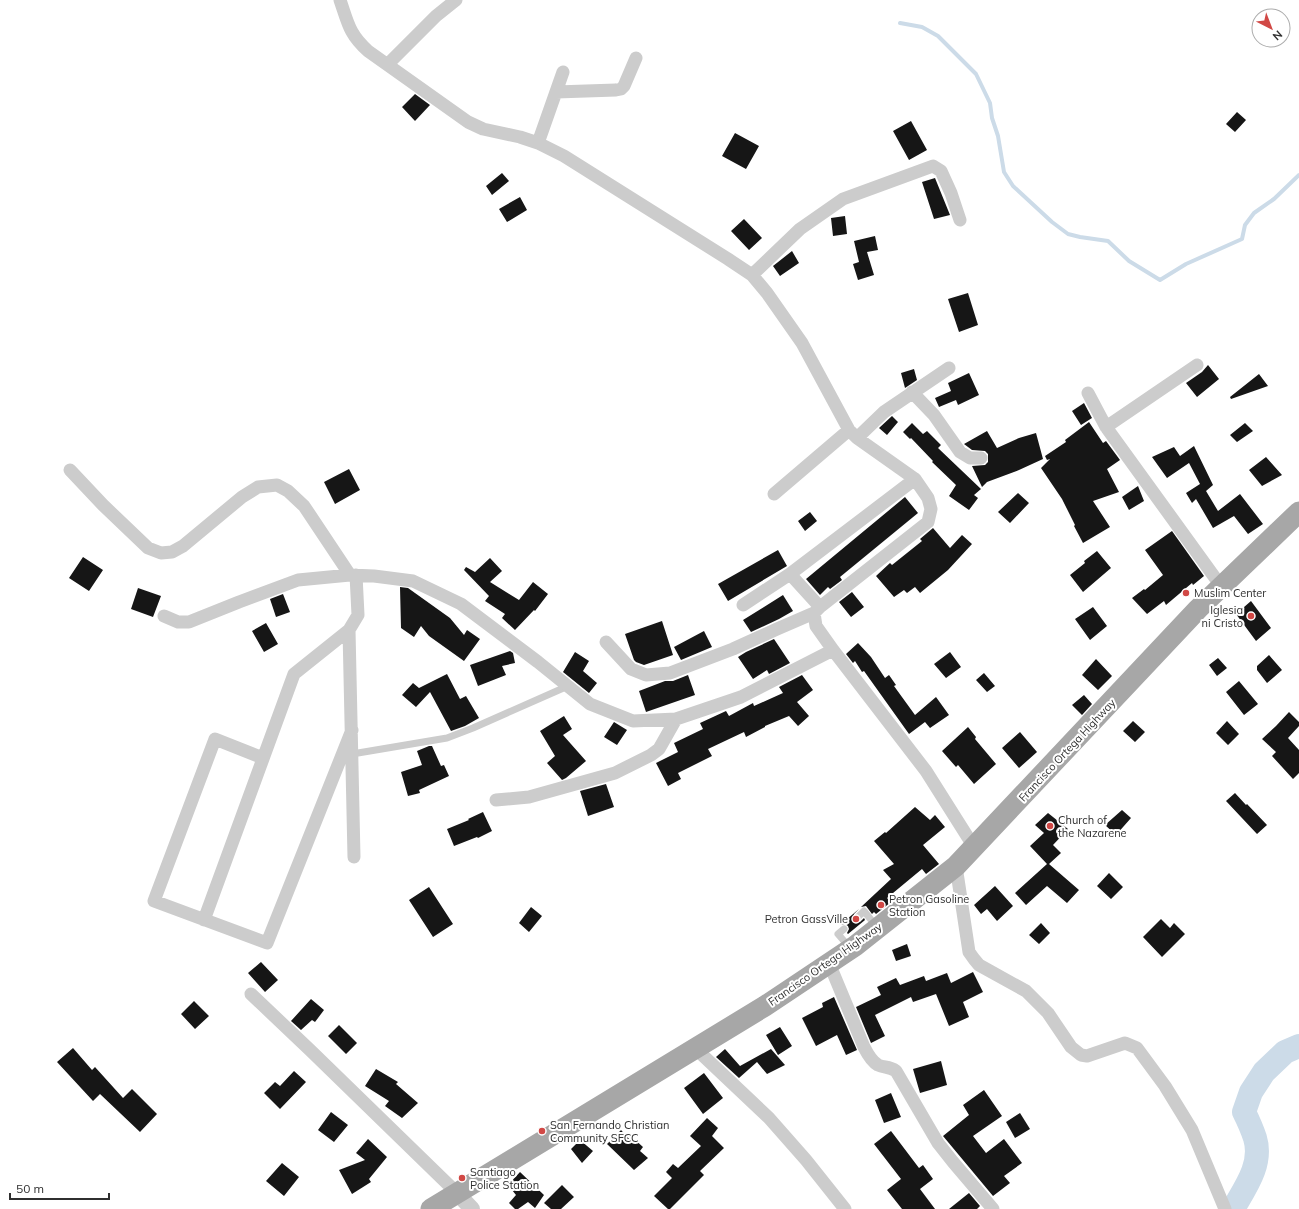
<svg xmlns="http://www.w3.org/2000/svg" width="1299" height="1209" viewBox="0 0 1299 1209" font-family="Mulish,sans-serif">
<rect width="100%" height="100%" fill="#fff"/>
<g fill="none" stroke-linecap="round" stroke-linejoin="round">
<path stroke="#ccdbe8" stroke-width="4" d="M900,23L922,27L938,36L976,74L990,103L992,118L998,136L1004,172L1013,186L1052,222L1068,234L1080,237L1108,241L1129,261L1160,280L1186,264L1242,239L1245,225L1254,213L1274,199L1299,175"/>
<path stroke="#ccdbe8" stroke-width="24" d="M1233,1209C1245,1188 1263,1164 1255,1138C1252,1129 1248,1120 1244,1112L1251,1092L1264,1072L1285,1052L1299,1046"/>
</g>
<path fill="#161616" d="M415,94L430,105L415,121L402,107Z
M1237,112L1246,120L1235,132L1226,124Z
M911,121L927,150L909,160L893,131Z
M735,133L759,146L746,169L722,156Z
M502,173L509,181L492,195L486,186Z
M935,178L950,215L934,219L922,182Z
M520,197L527,210L507,222L499,209Z
M845,216L847,234L833,236L831,218Z
M744,219L762,238L749,250L731,231Z
M875,236L878,250L867,252L874,275L858,280L853,264L859,262L854,241Z
M792,251L799,263L780,276L773,266Z
M968,293L978,325L959,332L948,299Z
M1208,365L1219,379L1197,397L1186,383L1202,372Z
M914,369L917,380L905,388L901,373Z
M969,373L979,395L958,405L956,400L939,407L935,398L951,391L948,383Z
M1259,374L1268,386L1231,399L1230,397Z
M1084,403L1092,418L1081,425L1072,411Z
M892,416L898,422L887,435L879,428Z
M1089,422L1103,443L1106,441L1120,460L1107,469L1119,492L1093,501L1110,527L1083,543L1074,526L1075,525L1062,499L1041,468L1050,459L1047,460L1045,456L1066,442L1065,440Z
M912,423L923,434L927,431L941,445L938,448L981,489L974,495L978,498L969,510L949,496L956,485L932,462L933,461L911,438L910,439L903,432Z
M1245,423L1253,431L1237,442L1230,435Z
M987,431L997,448L1019,438L1036,433L1043,459L1019,470L987,482L982,487L972,466L985,465L988,462V454L985,451L972,450L964,444Z
M1194,446L1213,485L1206,491L1218,511L1240,494L1263,524L1248,534L1234,516L1213,528L1196,499L1192,503L1186,493L1200,484L1189,463L1167,478L1152,457L1174,447L1180,456Z
M1266,457L1282,475L1262,486L1249,470Z
M349,469L360,490L335,504L324,482Z
M1138,486L1144,501L1129,510L1122,497Z
M1018,493L1029,503L1010,523L998,512Z
M905,497L918,513L840,577L842,580L830,589L828,587L820,595L806,579Z
M810,512L817,521L805,531L798,521Z
M933,528L950,548L962,535L972,544L948,570L920,593L915,587L907,593L904,590L894,597L876,576L890,563L892,565L922,541L920,539Z
M1172,531L1204,576L1193,585L1192,583L1166,605L1164,601L1147,614L1132,598L1144,589L1145,590L1163,575L1145,550Z
M778,550L787,566L728,601L718,584Z
M1097,551L1111,568L1083,592L1070,575L1085,563L1084,561Z
M83,557L103,570L89,591L69,578Z
M490,558L502,571L490,582L519,600L533,582L548,594L535,611L534,610L515,630L502,618L505,614L485,601L489,596L464,570L466,567L475,572Z
M400,587L408,588L450,618L464,635L467,630L480,639L464,661L429,636L421,626L414,637L401,628Z
M138,588L161,596L153,617L131,609Z
M852,592L864,607L851,617L839,602Z
M283,594L290,612L276,617L270,599Z
M783,595L793,611L779,619L751,632L743,620Z
M1251,601L1271,628L1256,641L1236,614Z
M1093,607L1107,626L1090,640L1075,619Z
M662,621L673,655L644,665L636,662L634,660L625,634Z
M266,623L278,644L264,652L252,631Z
M704,631L712,647L681,660L674,647Z
M774,639L790,663L769,674L767,670L753,679L738,657L746,652Z
M858,643L871,657L885,678L889,675L896,685L894,686L915,715L936,697L949,715L930,728L925,722L909,734L864,671L862,672L855,661L853,663L846,654Z
M510,651L513,653L515,663L502,666L506,675L478,686L470,665Z
M575,652L589,661L583,671L597,683L589,693L563,672Z
M950,652L961,667L946,678L934,664Z
M1269,655L1282,670L1267,683L1257,670V666Z
M1218,658L1227,668L1217,676L1209,665Z
M1096,659L1112,676L1098,690L1082,675Z
M984,673L995,686L987,692L976,680Z
M447,674L460,699L466,696L479,718L465,726L451,731L430,692L416,707L402,695L413,683L419,688Z
M688,675L695,695L646,712L639,691L665,681H673Z
M802,675L813,690L797,702L809,716L798,726L789,716L765,726V727L746,737L744,732L708,749L712,756L678,773L681,779L668,786L656,763L678,752L674,743L703,729L700,723L726,711L729,716L753,703L754,706L783,693L779,687Z
M1239,681L1258,704L1244,715L1226,692Z
M1084,695L1092,704L1082,715L1072,705Z
M1289,712L1299,722V726L1288,738L1299,750V773L1293,779L1272,756L1276,752L1262,739L1276,726Z
M564,716L572,729L563,735L586,761L566,778L562,780L547,763L555,756L540,731Z
M1133,721L1145,732L1135,742L1123,731Z
M1227,721L1239,734L1228,745L1216,733Z
M614,722L627,730L617,745L604,737Z
M968,727L976,737L975,739L996,764L974,784L958,765L956,767L942,751Z
M1020,732L1037,752L1019,768L1002,748Z
M429,746H432L441,766L444,765L449,776L419,790L420,793L408,796L401,772L422,765L417,751Z
M606,784L614,807L588,816L580,791Z
M1235,793L1246,805L1247,804L1267,825L1257,834L1226,801Z
M915,807L930,820L935,815L945,827L923,845L939,864L926,874L922,869L887,898L891,902L876,914L874,912L872,914L866,906L861,907L891,879L883,870L894,864L874,841L885,832L886,833Z
M1122,810L1131,818L1116,835L1105,825Z
M483,812L492,831L478,838L477,837L454,846L447,829L469,820L468,819Z
M1048,813L1068,829L1053,845L1061,853L1049,864L1079,890L1067,903L1047,886L1026,905L1015,893L1047,864L1030,846L1044,833L1035,825Z
M1109,873L1123,887L1111,899L1097,886Z
M995,886L1013,906L997,921L987,909L981,914L974,905Z
M429,887L453,924L433,937L409,900Z
M531,907L542,916L529,932L519,923Z
M859,909L854,914L853,919L857,922H860L864,918L865,920L848,934L847,933L849,929L848,926L845,924L840,925Z
M1161,919L1170,928L1174,923L1185,934L1162,957L1143,937Z
M1041,923L1050,933L1039,944L1029,935Z
M907,944L911,956L896,961L892,950Z
M261,962L278,980L265,992L248,973Z
M973,972L983,992L963,1002L969,1017L949,1026L936,994L913,1002L911,997L875,1015L885,1036L871,1043L856,1007L881,995L877,987L896,978L900,985L924,976L926,981L947,973L951,983Z
M834,997L857,1050L846,1055L837,1035L816,1046L802,1018L823,1007L822,1003Z
M311,999L324,1010L315,1022L312,1020L301,1030L291,1021Z
M194,1001L209,1016L195,1029L181,1014Z
M339,1025L357,1043L346,1054L328,1036Z
M780,1027L792,1046L778,1055L766,1035Z
M73,1048L92,1070L95,1067L123,1098L132,1089L157,1114L140,1132L100,1094L93,1101L57,1062Z
M725,1049L740,1066L771,1049L785,1065L767,1074L757,1062L739,1078L716,1057Z
M941,1061L947,1085L920,1093L913,1069Z
M376,1069L398,1082L396,1084L418,1103L402,1118L385,1106L389,1101L365,1086Z
M294,1071L306,1082L280,1109L264,1093L275,1082L280,1086Z
M704,1073L723,1098L703,1114L684,1088Z
M984,1090L1002,1116L973,1136L986,1153L1004,1139L1022,1163L1004,1176L1010,1183L993,1196L943,1136L969,1115L963,1105Z
M891,1093L901,1117L884,1123L875,1100Z
M331,1112L348,1125L334,1142L318,1130Z
M1020,1113L1030,1129L1015,1138L1006,1122Z
M707,1118L718,1128L712,1136L724,1148L700,1171L704,1175L670,1209H668L654,1196L672,1178L666,1172L673,1164L678,1168L701,1146L690,1136Z
M621,1130L630,1140L632,1137L643,1147L640,1151L648,1158L634,1170L607,1144Z
M891,1131L919,1168L923,1165L933,1179L920,1189L935,1209H902L887,1190L901,1179L874,1144Z
M368,1139L387,1157L369,1179L371,1182L352,1194L339,1170L365,1160L356,1153Z
M580,1140L593,1151L582,1163L571,1149Z
M282,1163L299,1177L284,1196L266,1181Z
M520,1172L544,1195L535,1208L528,1202L518,1209H515L509,1203L516,1195L508,1185Z
M562,1185L574,1197L561,1209H551L544,1203Z
M969,1193L980,1206L977,1209H949Z"/>
<g fill="none" stroke-linecap="round" stroke-linejoin="round">
<path stroke="#ccc" stroke-width="7" d="M352,754L447,738L473,728L568,686
M858,917L864,911L876,926
M844,929L838,934L850,948"/>
<path stroke="#ccc" stroke-width="13" d="M340,0C348,23 349,34 368,51L468,122L483,129L520,137L538,143L564,156L728,259L752,275L767,293L802,343L849,430L857,438L915,479L928,498L931,509L928,522L820,607L814,613L777,629L733,649L670,673L646,675L631,669L606,642
M388,64L436,16L456,0
M556,92L616,90L621,89L624,86L636,58
M538,143L563,72
M752,275L800,229L843,199L933,166L941,171L951,193L960,220
M912,392L934,415L960,452L970,458H981
M1088,393L1106,427L1221,586
M1106,427L1197,365
M857,438L884,412L949,368
M70,470L103,505L148,548L161,553L172,552L183,546L242,497L258,487L277,485L288,491L304,506L350,575
M774,494L849,430
M790,574L820,607
M743,605L790,574L915,479
M814,613L816,626L833,650L926,771L974,847
M164,616L178,622H189L239,602L298,580L350,575L374,576L413,581L461,604L538,662L590,704L633,721L676,719L741,697L833,650
M263,758L215,739L154,901L267,943L352,730
M496,800L529,797L615,773L651,755L659,749L676,719
M354,857L349,630L358,615L356,575
M956,866L969,952L974,959L979,965L1026,991L1048,1013L1071,1047L1081,1055L1087,1056L1125,1043L1137,1048L1165,1086L1192,1130L1225,1209
M204,920L294,674L349,630
M829,963L864,1047C867,1053 871,1061 878,1065C884,1068 889,1066 896,1071L938,1143L953,1162L993,1209
M251,994L310,1050L457,1193
M696,1049L769,1118L806,1160L845,1209"/>
<path stroke="#ccc" stroke-width="16" d="M457,1193L472,1209"/>
<path stroke="#a7a7a7" stroke-width="21" d="M431,1209L765,1006L855,946L956,866L1198,609L1299,512"/>
</g>
<g fill="#d14845" stroke="#fff" stroke-width="1.5">
<circle cx="1186" cy="593" r="4"/>
<circle cx="1251" cy="616" r="4"/>
<circle cx="1050" cy="826" r="4"/>
<circle cx="881" cy="905" r="4"/>
<circle cx="856" cy="919" r="4"/>
<circle cx="542" cy="1131" r="4"/>
<circle cx="462" cy="1178" r="4"/>
</g>
<g text-anchor="middle" stroke-width="4" stroke-linejoin="round" paint-order="stroke">
<g font-size="11" fill="#2f2f2f" stroke="#fff" text-anchor="start">
<text x="1194" y="597">Muslim Center</text>
<text x="1243" y="614" text-anchor="end">Iglesia<tspan x="1243" dy="13">ni Cristo</tspan></text>
<text x="1058" y="824">Church of<tspan x="1058" dy="13">the Nazarene</tspan></text>
<text x="889" y="903">Petron Gasoline<tspan x="889" dy="13">Station</tspan></text>
<text x="848" y="923" text-anchor="end">Petron GassVille</text>
<text x="550" y="1129">San Fernando Christian<tspan x="550" dy="13">Community SFCC</tspan></text>
<text x="470" y="1176">Santiago<tspan x="470" dy="13">Police Station</tspan></text>
</g>
<g font-size="11" fill="#2f2f2f" stroke="#fff">
<text transform="translate(1067 750) rotate(-47)" y="4">Francisco Ortega Highway</text>
<text transform="translate(825 964) rotate(-35)" y="4">Francisco Ortega Highway</text>
</g>
</g>
<g transform="translate(1271 28) rotate(138)"><circle r="19" fill="#ffffff" stroke="#acacac"/>
<path d="M0-3L7 15L0 10L-7 15Z" fill="#d14845"/>
<text y="-6" font-size="11" font-weight="bold" text-anchor="middle" fill="#2f2f2f">N</text>
</g>
<path d="M10 1193v6h99v-6" fill="none" stroke="#2f2f2f" stroke-width="2"/>
<text x="16" y="1193" font-size="12" fill="#2f2f2f" stroke="#ffffff" stroke-width="3" paint-order="stroke">50 m</text>
</svg>
